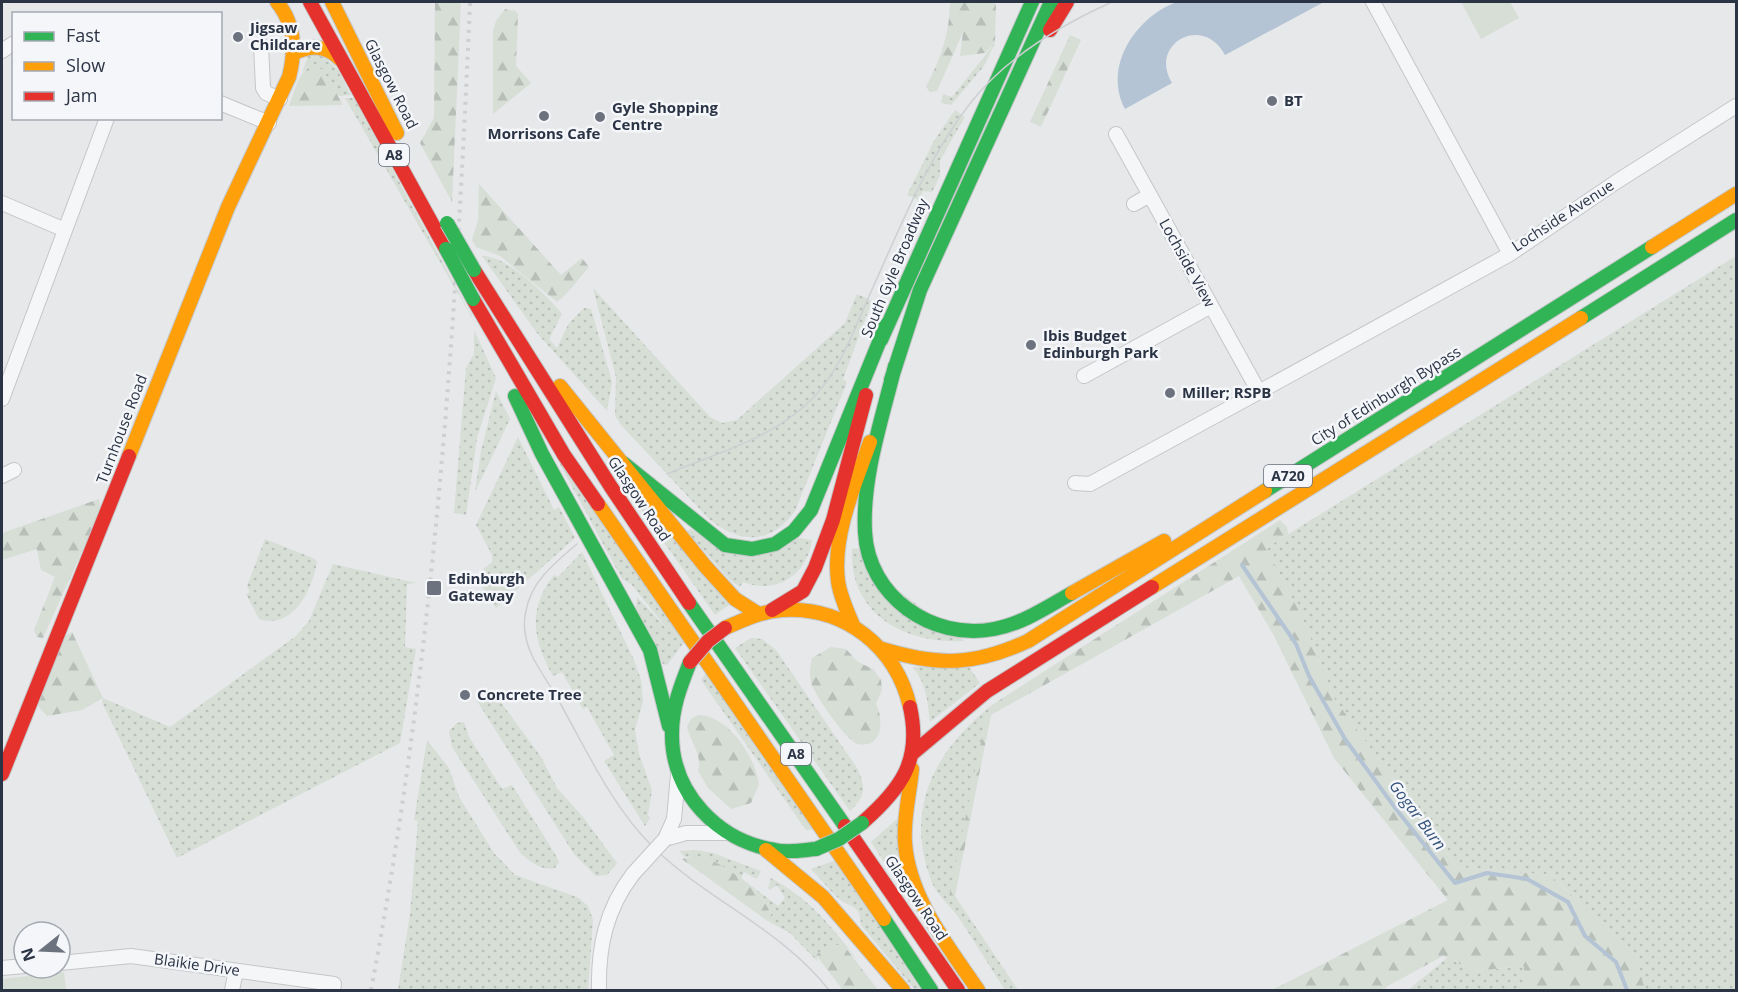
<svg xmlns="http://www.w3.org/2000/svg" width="1738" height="992" viewBox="0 0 1738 992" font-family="'Open Sans',sans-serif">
<defs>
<pattern id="grass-dots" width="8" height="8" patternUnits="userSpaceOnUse" patternTransform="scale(1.5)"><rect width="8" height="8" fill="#d6ded6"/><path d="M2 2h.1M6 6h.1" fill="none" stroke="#b8bfb9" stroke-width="1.8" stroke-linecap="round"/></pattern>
<pattern id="forest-firs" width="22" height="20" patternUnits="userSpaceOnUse" patternTransform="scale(1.5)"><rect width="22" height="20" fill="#d6ded6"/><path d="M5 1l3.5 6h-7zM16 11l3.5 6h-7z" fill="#b8bfb9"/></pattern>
</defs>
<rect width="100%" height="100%" fill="#e6e8ea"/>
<path fill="url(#grass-dots)" d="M995,43L984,66L951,105L941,103L943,94L952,97Z
M319,52L338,70L351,95L338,96L323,71L307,67L302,73L308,56Z
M345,98H354L478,328Z
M955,110L965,117L940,160V176L932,192L923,191L919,200L907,195L934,141Z
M482,256C506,255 547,295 562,314L549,339L557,348L569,323L584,308L591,309L612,382L607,411L537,333Z
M1736,256V990H1645L1636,956L1550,875L1457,867L1334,698L1303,619L1266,548Z
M593,288L710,417L722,423L737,420L845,323L857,294L872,301L843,379L847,382L795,511C770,545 742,544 710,520L622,426L615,416L616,377Z
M474,330L496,378L477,438L466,515L454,513L466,368L474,354Z
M496,391L510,419L475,492L481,451Z
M518,437L554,510L559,507L575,538L496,608L480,583L482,570L492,562V555L476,525Z
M555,455L685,641L667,665L663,664L636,607L637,597L669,631L631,584L622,579Z
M636,495L729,605L715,615L633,498Z
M691,529L721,549L800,538L812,540C807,575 776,595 743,582L740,587L730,580L687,532Z
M265,539L315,559L317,562C312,590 293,630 259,619L246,594L250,592L247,586Z
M862,548L868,567L964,641C904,644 849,614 852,549Z
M582,552L634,660L641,680L643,702L635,729L639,754L652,790L648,815L650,818L645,826L604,761L614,755L587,707L583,709L562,672L553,676C533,641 527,609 554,575L558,577Z
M333,564L416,583L407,584L405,647L416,649L400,743L177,858L102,702L103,698L170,727L296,636L309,621Z
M751,638L762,639L776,650L857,768C866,787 866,796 850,811L735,648Z
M912,667H969L980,683L930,722C928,703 926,681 912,667Z
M706,673L814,829L806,830L701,680Z
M497,697L541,757L557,788L583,817L617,863L607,875L596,876L574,854L477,701Z
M992,705L986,718L950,896H955L1018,990H1005C990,967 976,944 961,921C952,907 936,895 931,880C904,807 935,751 992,705Z
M464,722L469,737L502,789L512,785L555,854L559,862L555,868C540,871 532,862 521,854L452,747L449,731L457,723Z
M427,740L449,768L459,797L494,853L515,875L577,897L588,906L593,920L588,990H398L410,914L418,821L414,820Z
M897,819L950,963L871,842Z
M695,850L713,853L761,871L757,879L744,872L741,878L778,906L785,898L777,885L770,890L768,888L771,878C807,897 833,927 857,960L845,947L816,954L818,962L790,933L766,920L771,915C766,891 711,853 685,857L679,851Z
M836,860L921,990H915L861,925C860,902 850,909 838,898C828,889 820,878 811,869Z
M1447,958L1475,971L1525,966V990H1408Z"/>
<path fill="url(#forest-firs)" d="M435,2H461L452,202L420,143L434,118Z
M950,2H994L996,5L995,43L985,53L960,56L963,32L937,91L930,92L926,87C940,60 950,33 950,2Z
M505,9L516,11L518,14L516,66L531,83L493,114V31L496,21Z
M1070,35L1081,40L1041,127L1030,122Z
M315,65L323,70L343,105L289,106C295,92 298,69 315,65Z
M479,184L561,275L582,258L589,267C579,278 568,294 557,302L500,256L476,247L472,240L478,220Z
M99,499L101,509L43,638L37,637L34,630L55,577L41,570L37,549L2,560V533Z
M1280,520L1287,527L1288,534L1266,548L1303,619L1334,698L1457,867L1550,875L1636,956L1645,990H1525L1524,966L1475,971L1443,956L1386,987L1385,990H1272L1448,900L1334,758L1273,634L1239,576L991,715L955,896L949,897L986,718L992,705Z
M72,632L103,698L82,710L47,716L38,706L63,637Z
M831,647L846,649L858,662L873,669L881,680L882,690L876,704C884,719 883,749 858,744C847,742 817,697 812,686C809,676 810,668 812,658Z
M699,715C729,716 755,757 759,784L751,803L731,809L708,788L698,771C703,754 690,743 687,726L692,718Z
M695,856C718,857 767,894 771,916L766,920L682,859Z
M830,943L845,947L878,990H843L816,955Z"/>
<path fill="#d6ded6" d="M1461,2H1510L1519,18L1481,39Z
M64,972L66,990H2V979Z"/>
<path fill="#b4c4d5" d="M1177,2H1324L1225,55C1203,13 1148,44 1172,83L1125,109C1102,66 1137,16 1177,2Z"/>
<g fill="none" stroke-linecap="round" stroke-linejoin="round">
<path stroke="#b4c4d5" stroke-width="4" d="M1242,565L1296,644L1309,676L1345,739L1396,809L1455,883L1487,873L1527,879L1568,902L1585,936L1616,962L1627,990"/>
<defs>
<path id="street" d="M1373,2L1510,254
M261,45L263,88L266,93L280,99
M2,51L14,43
M220,103L269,123
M2,203L65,230
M1134,204L1150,195
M1084,376L1211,306
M1259,392L1510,254L1616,182L1736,106
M2,399L107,118
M2,476L14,470
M1075,483L1090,484L1259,392L1116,134
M665,839L674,819L678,775
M665,839L686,833H725
M60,963L131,956L334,984L333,990
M2,968L24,966
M232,990L236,971
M599,990C598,947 606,909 633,874"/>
<path id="fast" d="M1581,318L1736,220
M881,340L1032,2
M895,366C882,419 862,477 865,532C868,596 932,641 994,629C1022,624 1047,607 1072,593
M891,380L920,290L1051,2
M515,396L542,454L650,650L669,726
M623,463L725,545L752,549L775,544L794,531L811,510L886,325
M1265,491L1652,247
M689,603L845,826
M690,662C681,685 672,707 672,733C671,793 718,841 775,850C788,853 803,850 816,849
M884,919L931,990"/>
<path id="slow" d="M332,2L397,133
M294,53C312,45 326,45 340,59
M1652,247L1736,194
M560,386L705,566L735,599L757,613
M129,456L228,207L289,77C296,50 295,24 277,2
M598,504L884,919
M1152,587L1581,318
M1072,593L1164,541
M853,625C847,611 840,596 838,581C832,536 855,484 870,442
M725,628C743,620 762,611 782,610C845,606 896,647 910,707
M882,649C938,666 974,666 1028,641L1265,491
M912,769C910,793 903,818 905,843C909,898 948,946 978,990
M766,850L823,897L903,990"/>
<path id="jam" d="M310,2L446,249
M1050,30L1067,2
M474,270L611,487L689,603
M473,299L564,455L598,504
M772,610L803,591L815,568L833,520L866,395
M913,753L987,691L1152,587
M2,774L129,456
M862,823C901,789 922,761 910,707
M845,826L958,990"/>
</defs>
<use href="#street" stroke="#c4c6c8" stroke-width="16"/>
<use href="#fast" stroke="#c4c6c8" stroke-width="16"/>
<use href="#slow" stroke="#c4c6c8" stroke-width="16"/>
<use href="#jam" stroke="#c4c6c8" stroke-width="16"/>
<use href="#street" stroke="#f5f6f7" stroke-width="14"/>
<use href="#fast" stroke="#30b455" stroke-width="14"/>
<use href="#slow" stroke="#ff9f0a" stroke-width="14"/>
<use href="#jam" stroke="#e5322d" stroke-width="14"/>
<path stroke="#cecfd2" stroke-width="1.5" d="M667,474C716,453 772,439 811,400C842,369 856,324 874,285C902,223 929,155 972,101C1008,56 1061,25 1112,2
M577,544C556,562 531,581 526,611C524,619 524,629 526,638C530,658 545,677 555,694C584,745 611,806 653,847C707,900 780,928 829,990"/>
<path stroke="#cecfd2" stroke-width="4" stroke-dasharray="3 6" stroke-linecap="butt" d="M371,990C433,664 456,333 470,2"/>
<defs>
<path id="street-bridge" d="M633,874L665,839"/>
<path id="fast-bridge" d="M447,223L474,270
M446,249L473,299
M816,849L839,839L862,823"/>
<path id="jam-bridge" d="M690,662L708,641L725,628"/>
</defs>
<use href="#street-bridge" stroke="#c4c6c8" stroke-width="16" stroke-linecap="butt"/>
<use href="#fast-bridge" stroke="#c2c5c8" stroke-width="16" stroke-linecap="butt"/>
<use href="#jam-bridge" stroke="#c2c5c8" stroke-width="16" stroke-linecap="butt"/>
<use href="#street-bridge" stroke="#f5f6f7" stroke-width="14"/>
<use href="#fast-bridge" stroke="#30b455" stroke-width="14"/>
<use href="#jam-bridge" stroke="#e5322d" stroke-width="14"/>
</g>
<g fill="#6c737f" stroke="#f4f6f9" stroke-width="2">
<circle cx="238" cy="37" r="6"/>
<circle cx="1272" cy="101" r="6"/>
<circle cx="544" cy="116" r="6"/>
<circle cx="600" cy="117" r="6"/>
<circle cx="1031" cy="345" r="6"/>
<circle cx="1170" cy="393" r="6"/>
<rect x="426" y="580" width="16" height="16" rx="3"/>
<circle cx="465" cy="695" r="6"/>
</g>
<g text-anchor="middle" stroke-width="5" stroke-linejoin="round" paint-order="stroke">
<g fill="#f4f6f9" stroke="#676e7b" stroke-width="1.5">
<rect x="379" y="144" width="30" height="22" rx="4.5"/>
<rect x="1264" y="465" width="48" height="22" rx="4.5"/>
<rect x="781" y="743" width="30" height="22" rx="4.5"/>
</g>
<g font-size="14" font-weight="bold" fill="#2b3445">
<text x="394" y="160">A8</text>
<text x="1288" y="481">A720</text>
<text x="796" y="759">A8</text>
</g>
<g font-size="15" font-weight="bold" fill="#2b3445" stroke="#f4f6f9" text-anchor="start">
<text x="250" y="33">Jigsaw<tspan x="250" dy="17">Childcare</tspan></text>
<text x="1284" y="106">BT</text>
<text x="612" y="113">Gyle Shopping<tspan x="612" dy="17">Centre</tspan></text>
<text x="544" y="139" text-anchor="middle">Morrisons Cafe</text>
<text x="1043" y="341">Ibis Budget<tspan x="1043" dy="17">Edinburgh Park</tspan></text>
<text x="1182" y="398">Miller; RSPB</text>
<text x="448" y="584">Edinburgh<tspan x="448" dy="17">Gateway</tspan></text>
<text x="477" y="700">Concrete Tree</text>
</g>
<g font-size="15" fill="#2b3445" stroke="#f4f6f9">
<text transform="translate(391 84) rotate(63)" y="5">Glasgow Road</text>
<text transform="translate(1563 216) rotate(-33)" y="5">Lochside Avenue</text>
<text transform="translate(1187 263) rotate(61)" y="5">Lochside View</text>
<text transform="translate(895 268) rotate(-67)" y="5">South Gyle Broadway</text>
<text transform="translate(1386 396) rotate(-32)" y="5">City of Edinburgh Bypass</text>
<text transform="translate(122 429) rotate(-69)" y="5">Turnhouse Road</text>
<text transform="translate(639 499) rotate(56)" y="5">Glasgow Road</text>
<text transform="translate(916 898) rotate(56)" y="5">Glasgow Road</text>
<text transform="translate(197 965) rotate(8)" y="5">Blaikie Drive</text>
</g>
<g font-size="16" font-style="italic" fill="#34527a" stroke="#f4f6f9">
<text transform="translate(1418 815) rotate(53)" y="6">Gogar Burn</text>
</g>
</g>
<rect width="1738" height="992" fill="none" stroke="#2b3445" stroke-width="6"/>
<rect x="12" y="12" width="210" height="108" fill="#f4f6f9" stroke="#a4a8b1" stroke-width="1.5"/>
<rect x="24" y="32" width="30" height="9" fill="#30b455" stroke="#a4a8b1" stroke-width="1.5"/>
<text x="66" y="42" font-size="18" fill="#2b3445">Fast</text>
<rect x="24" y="62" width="30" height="9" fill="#ff9f0a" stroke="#a4a8b1" stroke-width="1.5"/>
<text x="66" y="72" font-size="18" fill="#2b3445">Slow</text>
<rect x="24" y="92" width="30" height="9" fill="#e5322d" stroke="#a4a8b1" stroke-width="1.5"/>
<text x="66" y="102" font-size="18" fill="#2b3445">Jam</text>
<g transform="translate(42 950) rotate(252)"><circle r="28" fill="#f4f6f9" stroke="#a4a8b1" stroke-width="1.5"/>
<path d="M0-4.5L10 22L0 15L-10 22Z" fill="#6c737f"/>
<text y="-9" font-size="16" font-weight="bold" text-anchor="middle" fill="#2b3445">N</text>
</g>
</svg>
